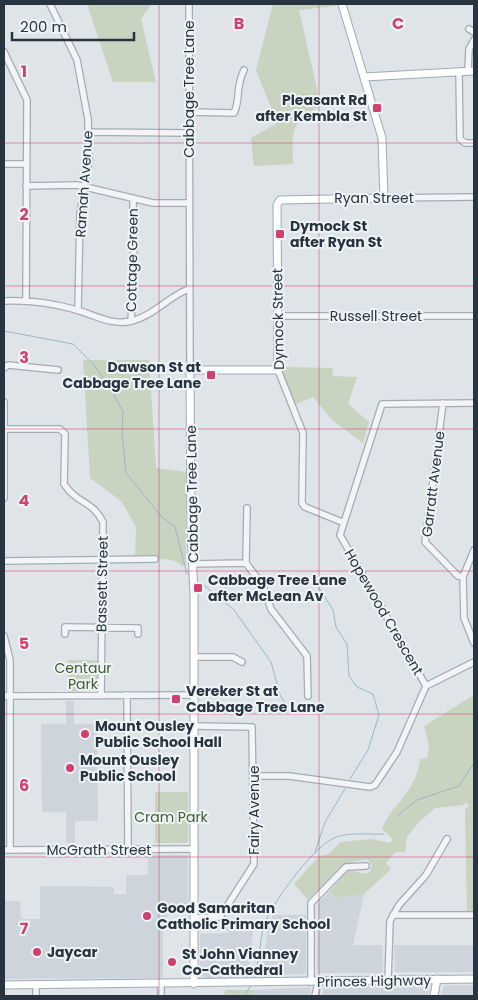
<svg xmlns="http://www.w3.org/2000/svg" width="478" height="1000" viewBox="0 0 478 1000" font-family="Poppins,sans-serif">
<rect width="100%" height="100%" fill="#dfe4e9"/>
<path fill="#cdd4db" d="M66,701H74V724H97L98,821H75V843H66V812H42L41,724H66Z
M148,855H188V914L168,915L163,922V978L4,979V901H20L21,919H40V886L114,887V894H126V875H148Z
M330,891L336,898L364,894L353,945H382L383,973H317L318,903Z
M273,915H306V974L261,975L269,923Z
M226,916L247,930L252,922L254,924L247,977L205,978L200,974V934L229,933L222,922Z
M474,933V972H395L394,945H474Z
M430,985L428,996H322L324,987Z
M444,985H474V996H441Z
M311,987L309,996H251L256,990Z"/>
<path fill="#c8d3c0" d="M87,4H151L141,19L156,82H113Z
M273,4H335L336,6L299,10L321,106C290,121 292,132 293,164L254,166L251,138L277,123L256,70Z
M83,360H149L156,468L186,472V565L182,566C173,556 148,559 135,559L136,527L121,501L90,478Z
M283,367L332,368L333,376L357,377L348,404L369,422L363,443L332,420L313,397L296,404L283,377Z
M68,660H98V689L96,691L68,692Z
M474,695V911H467L465,810L469,805L466,803L463,805L435,808L418,823L407,837L405,852H395L386,863L391,869L364,894L336,898L330,891L348,870L366,874L370,872L372,865L367,859L344,864L308,900L294,884L319,856L328,854L341,842L371,839L389,843L393,840L382,828C396,799 415,794 420,759L427,758L429,746L424,726Z
M155,792H188V841L186,843H155Z
M225,990H256L251,996H224Z"/>
<g fill="none" stroke-linecap="round" stroke-linejoin="round">
<path stroke="#99b8c9" stroke-width="1" d="M4,331L73,344L93,364L110,387L123,412L122,433L126,473L161,516L175,527L187,574
M314,580L333,610L336,627L347,644L349,676L357,687L373,694L379,715L368,750L350,779
M204,585L234,610L271,662L280,695L289,709
M398,815L417,800L459,786L474,763
M315,852L325,822L345,789
M254,979C260,962 259,943 264,926C270,905 312,849 332,839C348,831 368,835 384,834
M245,996L251,985"/>
<defs>
<path id="minor" d="M50,4L77,60L88,119L89,159L80,214L78,310
M189,4L190,370
M469,29L474,32
M4,52L27,100L26,301
M468,71L469,49L474,40
M459,72L460,139L465,143H474
M189,112L234,113C241,98 235,88 244,70
M88,132L189,133
M4,164H26
M26,186L77,185L153,203H189
M384,198L474,197
M4,301C26,300 51,303 73,309C94,314 109,326 132,321C153,316 169,296 189,289
M278,316H474
M131,321L134,277L133,199
M4,368L8,365L58,370
M278,370L303,433L302,503L305,507L342,522
M4,402V498
M443,403L425,542L458,576L463,577
M4,429H60L65,434L64,484C77,504 92,500 103,522L101,696
M474,550L463,577L464,618L474,643
M4,561L155,559
M246,563L263,586L271,609L307,656L308,696
M192,564L246,563L247,508
M65,634V627L138,628V634
M4,636L10,660V850
M194,657H233L242,662
M426,686L340,535L382,404L474,403
M426,686L474,662
M127,695L128,849
M4,696L194,695
M194,726L252,727L254,864L220,917L194,918
M254,776H289L370,787L375,785L397,752L426,686
M4,850L195,849
M393,915H474
M388,980L390,921L399,905L426,875L447,839
M311,982V903L346,867L366,866
M161,985V996
M36,996V985
M315,996L318,982"/>
<path id="major" d="M364,77L474,71
M194,984V594L191,531L190,370H278L277,205L280,200L384,198L382,138L342,4
M4,985L474,979
M434,996L437,979"/>
</defs>
<use href="#minor" stroke="#a4acb3" stroke-width="8"/>
<use href="#major" stroke="#9eabb4" stroke-width="9"/>
<use href="#minor" stroke="#f2f4f7" stroke-width="5.5"/>
<use href="#major" stroke="#fff" stroke-width="7"/>
</g>
<path fill="none" stroke="#d0416e" stroke-width="1" stroke-opacity="0.55" d="M159,4V996M319,4V996M4,143H474M4,286H474M4,429H474M4,571H474M4,714H474M4,857H474"/>
<g fill="#d0416e" stroke="#eef3f6" stroke-width="2">
<rect x="372" y="103" width="10" height="10" rx="2.5"/>
<rect x="275" y="229" width="10" height="10" rx="2.5"/>
<rect x="206" y="370" width="10" height="10" rx="2.5"/>
<rect x="193" y="583" width="10" height="10" rx="2.5"/>
<rect x="171" y="694" width="10" height="10" rx="2.5"/>
<circle cx="85" cy="734" r="5"/>
<circle cx="70" cy="768" r="5"/>
<circle cx="147" cy="916" r="5"/>
<circle cx="37" cy="952" r="5"/>
<circle cx="172" cy="962" r="5"/>
</g>
<g text-anchor="middle" stroke-width="4" stroke-linejoin="round" paint-order="stroke">
<g font-size="14" fill="#283440" stroke="#eef3f6">
<text transform="translate(189 89) rotate(-90)" y="5">Cabbage Tree Lane</text>
<text transform="translate(84 184) rotate(-86)" y="5">Ramah Avenue</text>
<text x="374" y="203">Ryan Street</text>
<text transform="translate(132 260) rotate(-89)" y="5">Cottage Green</text>
<text x="376" y="321">Russell Street</text>
<text transform="translate(278 319) rotate(-91)" y="5">Dymock Street</text>
<text transform="translate(433 484) rotate(-83)" y="5">Garratt Avenue</text>
<text transform="translate(192 494) rotate(-91)" y="5">Cabbage Tree Lane</text>
<text transform="translate(102 584) rotate(-89)" y="5">Bassett Street</text>
<text transform="translate(384 612) rotate(60)" y="5">Hopewood Crescent</text>
<text transform="translate(254 810) rotate(-90)" y="5">Fairy Avenue</text>
<text x="99" y="855">McGrath Street</text>
<text transform="translate(374 981) rotate(-1)" y="5">Princes Highway</text>
</g>
<g font-size="14" font-weight="bold" fill="#283440" stroke="#eef3f6" text-anchor="start">
<text x="367" y="105" text-anchor="end">Pleasant Rd<tspan x="367" dy="16">after Kembla St</tspan></text>
<text x="290" y="231">Dymock St<tspan x="290" dy="16">after Ryan St</tspan></text>
<text x="201" y="372" text-anchor="end">Dawson St at<tspan x="201" dy="16">Cabbage Tree Lane</tspan></text>
<text x="208" y="585">Cabbage Tree Lane<tspan x="208" dy="16">after McLean Av</tspan></text>
<text x="186" y="696">Vereker St at<tspan x="186" dy="16">Cabbage Tree Lane</tspan></text>
<text x="95" y="731">Mount Ousley<tspan x="95" dy="16">Public School Hall</tspan></text>
<text x="80" y="765">Mount Ousley<tspan x="80" dy="16">Public School</tspan></text>
<text x="157" y="913">Good Samaritan<tspan x="157" dy="16">Catholic Primary School</tspan></text>
<text x="47" y="957">Jaycar</text>
<text x="182" y="959">St John Vianney<tspan x="182" dy="16">Co-Cathedral</tspan></text>
</g>
<g font-size="14" fill="#425c35" stroke="#eef3f6">
<text x="83" y="673">Centaur<tspan x="83" dy="16">Park</tspan></text>
<text x="171" y="822">Cram Park</text>
</g>
</g>
<g font-size="16" text-anchor="middle" font-weight="bold" fill="#d0416e" stroke="#eef3f6" stroke-width="4" stroke-linejoin="round" paint-order="stroke">
<text x="239" y="29">B</text>
<text x="398" y="29">C</text>
<text x="24" y="77">1</text>
<text x="24" y="220">2</text>
<text x="24" y="363">3</text>
<text x="24" y="506">4</text>
<text x="24" y="649">5</text>
<text x="24" y="791">6</text>
<text x="24" y="934">7</text>
</g>
<rect width="478" height="1000" fill="none" stroke="#283440" stroke-width="10"/>
<path d="M12 32v8h122v-8" fill="none" stroke="#283440" stroke-width="2.5"/>
<text x="20" y="32" font-size="15" fill="#283440" stroke="#eef3f6" stroke-width="4" paint-order="stroke">200 m</text>
</svg>
